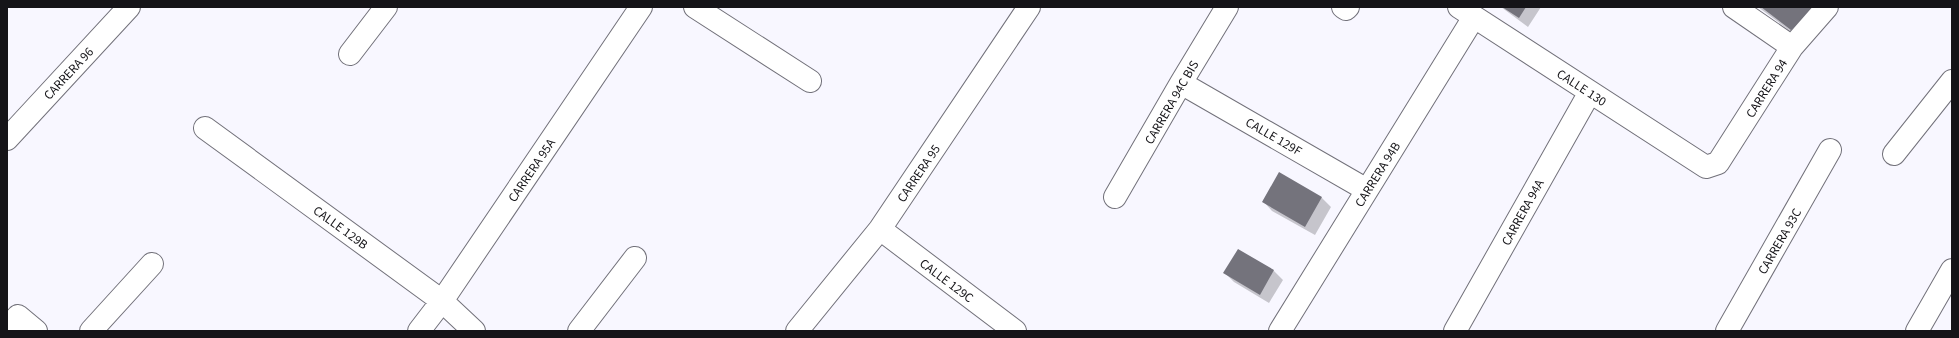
<svg xmlns="http://www.w3.org/2000/svg" width="1959" height="338" viewBox="0 0 1959 338" font-family="'Source Sans 3',sans-serif">
<rect width="100%" height="100%" fill="#f8f7ff"/>
<path fill="#0003" d="M1501,7H1541L1528,27Z
M1758,7H1837L1801,39Z
M1279,174L1322,198L1331,207L1315,235L1272,211L1263,201Z
M1238,250L1274,271L1283,280L1269,303L1234,282L1225,273Z"/>
<path fill="#74737c" d="M1502,7H1526L1519,18Z
M1761,7H1818L1791,30Z
M1279,172L1322,197L1305,227L1262,202Z
M1238,249L1274,270L1260,295L1223,273Z"/>
<g fill="none" stroke-linecap="round" stroke-linejoin="round">
<defs>
<path id="minor" d="M695,7L810,81
M1343,7L1346,9L1348,7
M1459,7L1706,167L1718,163L1792,47L1827,7
M1734,7L1792,47
M350,54L386,7
M1181,83L1367,190
M205,128L442,301L419,331
M7,139L129,7
M1894,154L1952,81
M1115,197L1181,83L1227,7
M880,229L1015,331
M7,328L18,316L36,331
M91,331L152,264
M579,331L635,258
M797,331L880,229L1029,7
M1280,331L1474,17
M1455,331L1590,92
M1727,331L1830,150
M1917,331L1952,270"/>
<path id="tertiary" d="M474,331L442,301L641,7"/>
</defs>
<use href="#minor" stroke="#72717a" stroke-width="24"/>
<use href="#tertiary" stroke="#72717a" stroke-width="24"/>
<use href="#minor" stroke="#fff" stroke-width="22"/>
<use href="#tertiary" stroke="#fff" stroke-width="22"/>
</g>
<g text-anchor="middle" stroke-width="4" stroke-linejoin="round" paint-order="stroke">
<g font-size="13" fill="#151418" stroke="#fff">
<text transform="translate(68 73) rotate(-47)" y="5">CARRERA 96</text>
<text transform="translate(1582 87) rotate(33)" y="5">CALLE 130</text>
<text transform="translate(1766 88) rotate(-58)" y="5">CARRERA 94</text>
<text transform="translate(1171 102) rotate(-60)" y="5">CARRERA 94C BIS</text>
<text transform="translate(1274 136) rotate(30)" y="5">CALLE 129F</text>
<text transform="translate(531 170) rotate(-56)" y="5">CARRERA 95A</text>
<text transform="translate(918 173) rotate(-56)" y="5">CARRERA 95</text>
<text transform="translate(1377 174) rotate(-58)" y="5">CARRERA 94B</text>
<text transform="translate(1522 212) rotate(-61)" y="5">CARRERA 94A</text>
<text transform="translate(341 227) rotate(36)" y="5">CALLE 129B</text>
<text transform="translate(1779 241) rotate(-60)" y="5">CARRERA 93C</text>
<text transform="translate(947 280) rotate(37)" y="5">CALLE 129C</text>
</g>
</g>
<rect width="1959" height="338" fill="none" stroke="#151418" stroke-width="16"/>
</svg>
